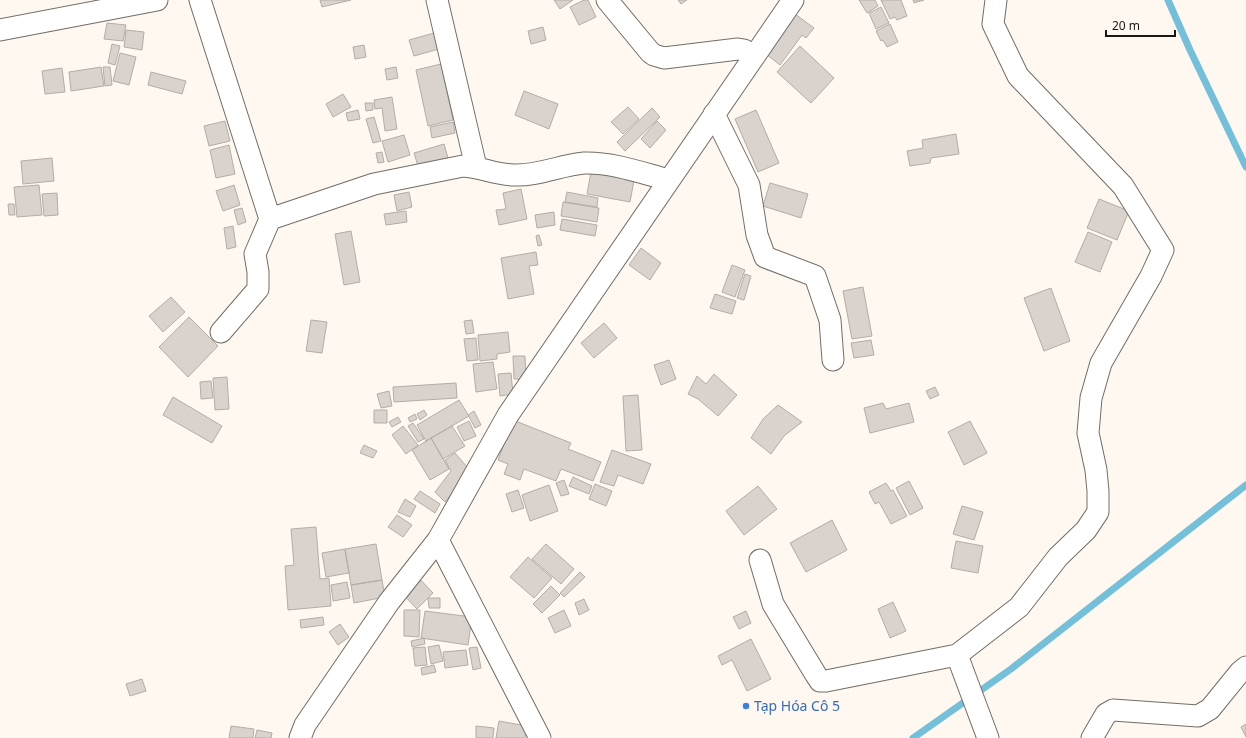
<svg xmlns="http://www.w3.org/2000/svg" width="1246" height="738" viewBox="0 0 1246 738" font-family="'Noto Sans',sans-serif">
<rect width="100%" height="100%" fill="#fef8f0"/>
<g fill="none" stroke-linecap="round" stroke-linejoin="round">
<path stroke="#74bfda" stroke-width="7" d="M1168,0L1190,50L1246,167
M913,738L1011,669L1246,485"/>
</g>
<path fill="#dad2cc" stroke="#b4aca6" d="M320,0H351L322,7Z
M554,0H573L560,9Z
M584,0H588L596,17L579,25L570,7Z
M678,0H687L681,4Z
M859,0H875L878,6L867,13Z
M881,0H901L907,16L897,20L895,17L890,19Z
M913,0H924L914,3Z
M881,7L889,23L876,29L869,13Z
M791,11L814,28L806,38L802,35L780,65L766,54Z
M107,23L126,25L123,41L104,39Z
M890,24L898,42L887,47L883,40L881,41L876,31Z
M543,27L546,40L531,44L528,31Z
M126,30L144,32L142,50L124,47Z
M434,33L439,49L414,56L409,40Z
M112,44L120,46L115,65L108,63Z
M364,45L366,57L355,59L353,47Z
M800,46L834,78L811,103L777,72Z
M120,53L136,57L129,85L113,81Z
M441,64L453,120L428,126L416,70Z
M101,67L104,86L71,91L69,72Z
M103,67H110L112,85L105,86Z
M396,67L398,78L387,80L385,69Z
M62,68L65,92L45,94L42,71Z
M151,72L186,81L182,94L148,85Z
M524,91L558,104L549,129L515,115Z
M343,94L351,107L333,117L326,104Z
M392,97L397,129L385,131L382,108L375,109L374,100Z
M365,103H373V110L366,111Z
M628,107L639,119L623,134L611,122Z
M652,108L660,117L625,151L617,142Z
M358,110L360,119L348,121L346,113Z
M756,110L779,163L758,172L735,119Z
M374,117L381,141L373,143L366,119Z
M225,121L230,141L209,146L204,126Z
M657,121L666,130L650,148L641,139Z
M453,122L455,133L432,138L430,127Z
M956,134L959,154L931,158L930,163L910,166L907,151L923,148L922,140Z
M404,135L410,155L388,162L382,141Z
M444,144L448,158L418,166L414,153Z
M229,145L235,174L216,178L210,150Z
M382,152L384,162L378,163L376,153Z
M52,158L54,181L23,184L21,161Z
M592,167L635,175L630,202L587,194Z
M770,183L808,194L801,218L763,206Z
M39,185L42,215L17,217L14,187Z
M234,185L240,205L223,211L216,191Z
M521,189L527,219L499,225L496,210L506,209L503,193Z
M409,192L412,207L397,211L394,195Z
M567,192L598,198L597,207L565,202Z
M57,193L58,215L44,216L42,194Z
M1099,199L1129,211L1117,240L1087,228Z
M563,202L599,208L597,222L561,216Z
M8,204H14L15,215H9Z
M242,208L246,222L238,225L234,210Z
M406,211L407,222L386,225L384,214Z
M554,212L555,225L537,228L535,215Z
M562,219L597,225L595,236L560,230Z
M233,226L236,247L227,249L224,228Z
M351,231L360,282L344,285L335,234Z
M1088,232L1112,242L1100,272L1075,262Z
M539,235L542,245L538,246L536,236Z
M641,248L661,263L650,280L629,265Z
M536,252L538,265L529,266L534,294L508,299L501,258Z
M732,265L745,270L735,297L722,292Z
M745,274L751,276L744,300L737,298Z
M863,287L872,336L852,339L843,291Z
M1051,288L1070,341L1044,351L1024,298Z
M715,294L736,301L732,314L710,308Z
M171,297L185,312L163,332L149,316Z
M189,317L218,346L188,377L159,347Z
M311,320L327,322L322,353L306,351Z
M472,320L474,333L466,334L464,321Z
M604,323L617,338L594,358L581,343Z
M508,332L510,352L497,354V359L480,361L478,335Z
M476,338L478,360L467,361L464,339Z
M871,340L874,355L854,358L851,343Z
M513,356H525L526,379H514Z
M669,360L676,379L661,385L654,365Z
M493,362L497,389L476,392L473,364Z
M511,373L513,394L500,396L498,374Z
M714,374L737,395L718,416L698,399L688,394L697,376L706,384Z
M227,377L229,409L215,410L213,378Z
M211,381L213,398L201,399L200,382Z
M456,383L457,398L394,402L393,387Z
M935,387L939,395L930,399L926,391Z
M389,391L392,406L381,408L377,394Z
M638,395L642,450L626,451L623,396Z
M173,397L222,426L212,443L163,415Z
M459,400L469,416L426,441L417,425Z
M883,403L886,409L909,403L914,422L870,433L864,408Z
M778,405L802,422L784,436L771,454L751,438L763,419Z
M374,410H387V423H374Z
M424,410L427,415L420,420L417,414Z
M474,411L481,425L475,428L468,415Z
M415,414L417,419L410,422L408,418Z
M398,417L401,422L392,427L389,422Z
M513,420L571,443L568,449L601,462L593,481L561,469L556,481L524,469L520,480L504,474L508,464L498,460Z
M469,421L476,436L464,441L457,427Z
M970,421L987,453L964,465L948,432Z
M413,423L424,439L418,442L408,426Z
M403,426L418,445L406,454L392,435Z
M452,426L465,446L443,459L431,438Z
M431,438L449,469L430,480L412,450Z
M364,445L377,451L373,458L360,453Z
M612,450L651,464L643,484L618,475L614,486L600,482Z
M455,453L468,468L466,477L445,502L435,492L451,471L445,460Z
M573,477L592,486L589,494L569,486Z
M564,480L569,494L561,496L556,483Z
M909,481L923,508L910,515L896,488Z
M886,483L891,491L893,490L907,516L891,524L879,502L875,504L869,492Z
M595,484L612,491L606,506L589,499Z
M549,485L558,511L530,521L522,495Z
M758,486L777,509L744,535L726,511Z
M518,490L524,508L512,512L506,494Z
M420,491L440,504L435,513L414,499Z
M405,499L416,506L410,517L398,512Z
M962,506L983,512L974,540L953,534Z
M397,515L412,525L403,537L388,527Z
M832,520L847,550L806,572L790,543Z
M316,527L320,579L329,578L331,606L288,610L285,566L294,565L291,529Z
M956,541L983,546L978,573L951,568Z
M376,544L382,580L351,585L345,549Z
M546,544L574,569L561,584L532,559Z
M345,549L349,573L326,577L322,553Z
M528,557L552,578L534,598L510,577Z
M580,572L585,577L564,597L560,593Z
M416,575L433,593L417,609L400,591Z
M382,580L385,597L354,603L351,585Z
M347,582L350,598L333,601L331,585Z
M551,586L560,595L542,613L533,604Z
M428,598H440V608H429Z
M584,599L589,610L579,615L575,603Z
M893,602L906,631L890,638L878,609Z
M404,610H420L419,637L404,636Z
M564,610L571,626L555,633L548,618Z
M425,611L472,617L468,645L421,638Z
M746,611L751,623L739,629L733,617Z
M323,617L324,625L301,628L300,620Z
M340,624L349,637L338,645L329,632Z
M424,638L425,644L412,647L411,641Z
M751,639L771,679L747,691L732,660L722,665L718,656Z
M439,645L443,661L431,664L428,647Z
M425,647L427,665L415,666L413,648Z
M477,647L481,668L473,670L469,648Z
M466,650L468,665L445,668L443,652Z
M434,665L436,672L422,675L421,668Z
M142,679L146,691L130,696L126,684Z
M499,721L527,726L525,738H496Z
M1246,724V737L1241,727Z
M231,726L254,729L253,738H229Z
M476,726L494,728L493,738H476Z
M257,730L272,733L271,738H255Z"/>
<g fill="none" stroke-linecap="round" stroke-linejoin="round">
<defs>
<path id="street" d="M200,0L270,219L374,184L463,166C481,167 497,175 514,175C538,176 561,165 584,163C612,162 642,173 669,180
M437,0L476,167
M607,0L650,52L654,55L664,58L738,49L744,50L754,56
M0,30L157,0
M714,114L749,185L757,235L765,257L815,276L830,320L833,360
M221,332L258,289V272L255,254L270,219
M438,540L540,738
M760,560L773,604L816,675L820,681H826L957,655L1019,607L1058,557L1086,530L1098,512V491L1096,470L1088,433L1091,398L1101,363L1151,276L1163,250L1123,186L1018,76L993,24L996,0
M957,655L988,738
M300,738L305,725L389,602L438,540L508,415L793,0
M1092,738L1106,714L1113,710L1198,716L1210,709L1240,672L1246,667"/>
</defs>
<use href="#street" stroke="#726d66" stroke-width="23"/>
<use href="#street" stroke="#fff" stroke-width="21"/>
</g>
<circle fill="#3f7fe0" stroke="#fef8f0" stroke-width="1.5" cx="746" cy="706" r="4"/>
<g text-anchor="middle" stroke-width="3.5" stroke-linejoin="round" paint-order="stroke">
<g font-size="14" fill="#366cbe" stroke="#fef8f0" text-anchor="start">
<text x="754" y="711">Tạp Hóa Cô 5</text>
</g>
</g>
<path d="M1106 30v6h69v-6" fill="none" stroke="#1b1916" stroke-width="2"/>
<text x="1112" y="30" font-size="12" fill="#1b1916" stroke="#fef8f0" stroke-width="3" paint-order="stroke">20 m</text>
</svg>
